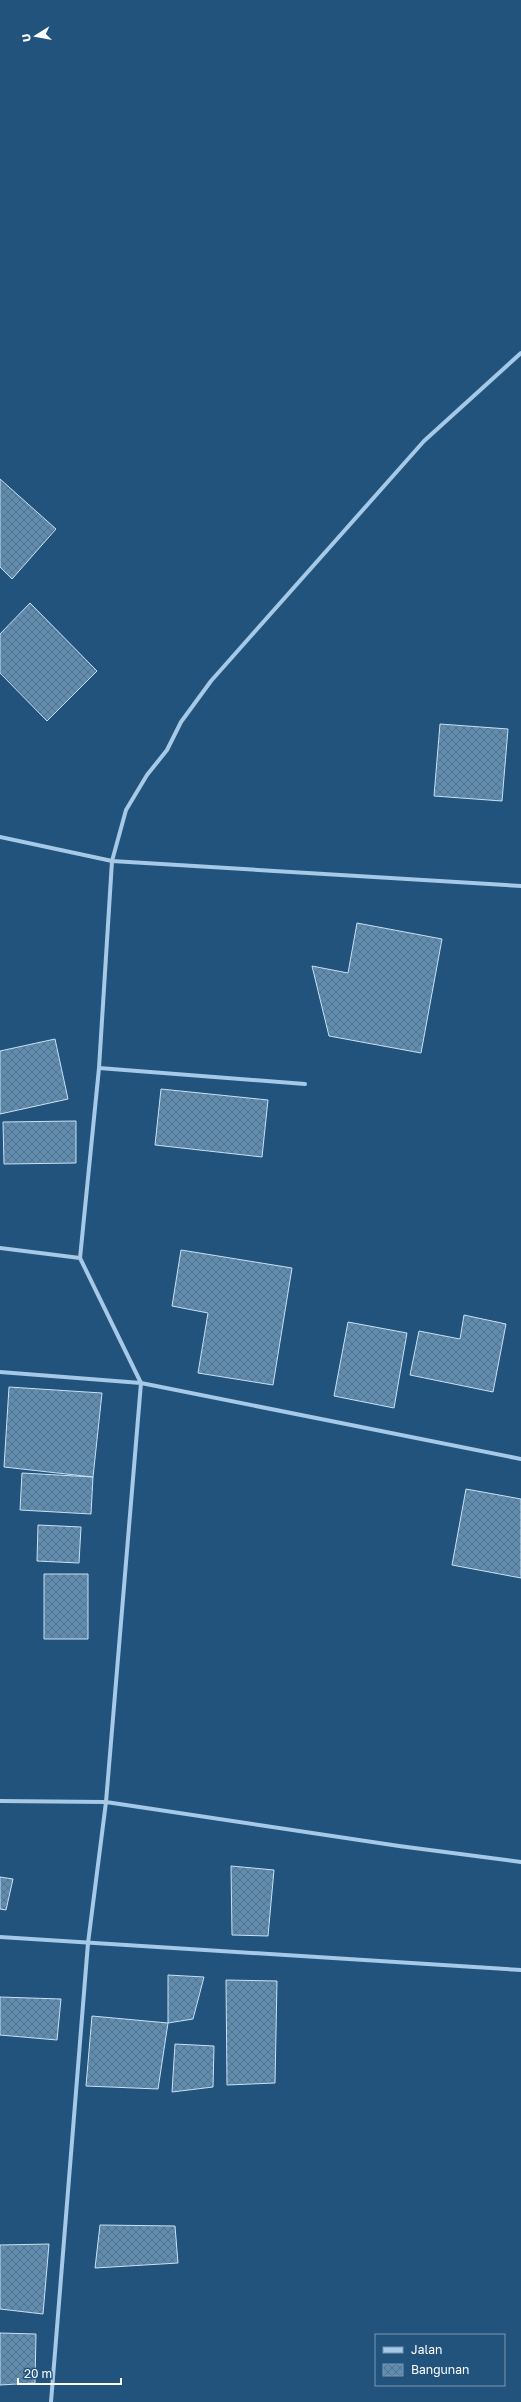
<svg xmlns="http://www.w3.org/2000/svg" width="521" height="2402" viewBox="0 0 521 2402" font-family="'Golos Text',sans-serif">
<defs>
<pattern id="building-cross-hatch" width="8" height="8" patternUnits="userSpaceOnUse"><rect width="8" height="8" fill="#5f8caf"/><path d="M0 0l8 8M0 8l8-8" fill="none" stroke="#577287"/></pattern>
</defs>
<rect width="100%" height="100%" fill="#22537c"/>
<path fill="url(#building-cross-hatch)" stroke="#c8e1f5" d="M0,479L56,529L12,579L0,567Z
M30,603L97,671L47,721L0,673V634Z
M440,724L508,729L502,801L434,796Z
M357,923L442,939L421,1053L329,1036L312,966L348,973Z
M55,1039L68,1099L0,1114V1051Z
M161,1089L268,1100L262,1157L155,1145Z
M76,1121V1163L4,1164L3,1122Z
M181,1250L292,1268L273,1385L198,1373L208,1313L172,1306Z
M464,1315L506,1324L493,1392L410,1375L419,1331L460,1339Z
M348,1322L407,1333L394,1408L334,1396Z
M9,1387L102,1393L93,1477L4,1467Z
M22,1473L93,1477L91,1514L20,1510Z
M466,1489L521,1499V1578L452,1565Z
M38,1525L81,1527L79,1563L37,1561Z
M44,1574H88V1639H44Z
M231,1866L274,1870L268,1936L232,1935Z
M0,1877L13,1879L6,1910L0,1909Z
M168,1975L204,1977L193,2019L168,2023Z
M226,1980L277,1981L275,2083L227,2085Z
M0,1997L61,1999L57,2040L0,2035Z
M92,2016L168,2023L158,2089L86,2086Z
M175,2044L214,2046L213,2087L172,2092Z
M100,2225L175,2226L178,2263L95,2268Z
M49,2244L43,2314L0,2309V2245Z
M0,2333L36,2334L35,2383L0,2385Z"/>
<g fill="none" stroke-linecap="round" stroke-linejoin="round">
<path stroke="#a5c9e6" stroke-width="4" d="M0,837L112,861L521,886
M99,1068L305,1084
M0,1248L80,1258
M0,1372L141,1383L521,1459
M0,1801L106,1802L399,1846L521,1862
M0,1937L521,1970
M51,2402L88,1943L106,1802L141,1383L80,1258L99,1068L112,861L126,810L147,775L167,750L181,722L211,681L424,441L521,353"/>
</g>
<rect x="375" y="2334" width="130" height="52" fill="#22537c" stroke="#7a98b0"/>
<rect x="383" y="2347" width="20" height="6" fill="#a5c9e6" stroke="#7a98b0"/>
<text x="411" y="2354" font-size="12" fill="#ffffff">Jalan</text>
<rect x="383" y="2364" width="20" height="12" fill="url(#building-cross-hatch)" stroke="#7a98b0"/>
<text x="411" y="2374" font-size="12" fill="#ffffff">Bangunan</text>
<g transform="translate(36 36) rotate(259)" stroke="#22537c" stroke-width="3" paint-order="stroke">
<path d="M0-3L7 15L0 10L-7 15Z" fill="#ffffff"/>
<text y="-6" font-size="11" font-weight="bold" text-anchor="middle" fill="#ffffff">U</text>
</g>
<path d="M18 2378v6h103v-6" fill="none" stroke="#ffffff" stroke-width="2"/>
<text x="24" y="2378" font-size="12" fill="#ffffff" stroke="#22537c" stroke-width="3" paint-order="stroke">20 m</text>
</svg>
